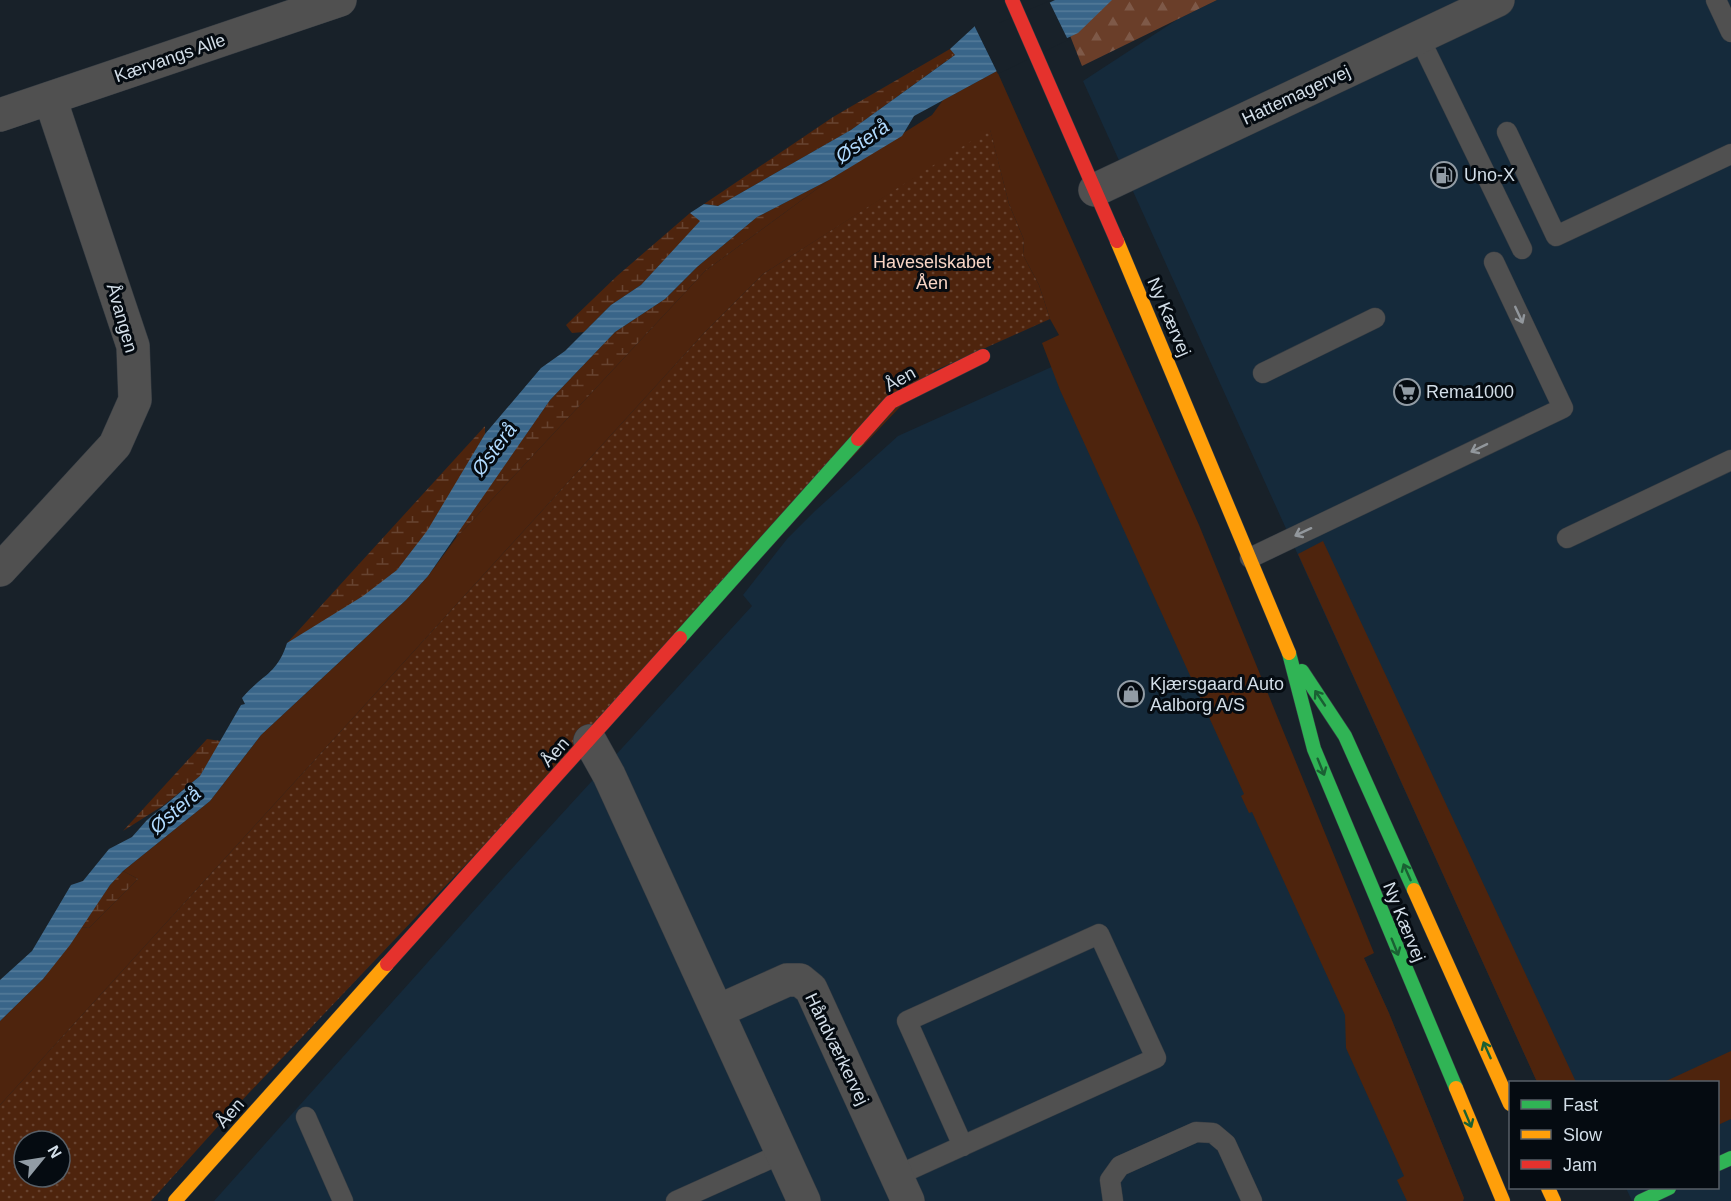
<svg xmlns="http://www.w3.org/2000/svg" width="1731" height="1201" viewBox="0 0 1731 1201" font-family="Arial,sans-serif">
<defs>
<pattern id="forest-firs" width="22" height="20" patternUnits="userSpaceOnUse" patternTransform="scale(1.5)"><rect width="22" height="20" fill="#6a3e29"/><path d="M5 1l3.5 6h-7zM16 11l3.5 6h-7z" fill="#7e5948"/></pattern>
<pattern id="wetland-marsh" width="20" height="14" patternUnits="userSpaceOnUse" patternTransform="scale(1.5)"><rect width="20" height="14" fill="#4e240d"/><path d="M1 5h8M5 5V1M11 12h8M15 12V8" fill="none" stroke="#674330"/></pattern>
<pattern id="garden-dots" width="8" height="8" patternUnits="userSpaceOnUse" patternTransform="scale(1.5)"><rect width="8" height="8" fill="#4e240d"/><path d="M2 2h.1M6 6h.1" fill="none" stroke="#674330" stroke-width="1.8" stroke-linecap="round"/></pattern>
<pattern id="water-rules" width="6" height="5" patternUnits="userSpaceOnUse" patternTransform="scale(1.5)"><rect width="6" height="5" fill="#396589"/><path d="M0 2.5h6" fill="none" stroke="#557b9a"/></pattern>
</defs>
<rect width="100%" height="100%" fill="#182129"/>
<path fill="#152a3b" d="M1217,0H1731V1201H1632L1626,1188H1718V1082H1537L1083,81L1178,19Z
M1087,351L1389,1013L1464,1198L1463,1201H214L505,876L752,606L743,595L787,539L815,511L898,436Z"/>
<path fill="#4e240d" d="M997,71L1199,525L1374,953L1364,958L1389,1013L1464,1198L1463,1201H1407L1397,1180L1404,1176L1346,1048L1345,1015L1252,812L1249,813L1241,796L1244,794L1060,390L1042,343L1059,335L1050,319L1039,285L1023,255L1024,240L1009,204L990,130L763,274L705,332L0,1105V1021L43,979L80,927L89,928L138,879L123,871L210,801L261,735L406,600L428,576L456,538L705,271L829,180L932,115L943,100Z
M1323,541L1576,1082H1537L1298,554Z
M1731,1051V1119L1718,1125V1082H1664Z"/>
<path fill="url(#forest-firs)" d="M1056,0H1217L1082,66Z"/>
<path fill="url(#wetland-marsh)" d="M950,49L956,54L851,130L718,206L704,204L833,117Z
M829,180L705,271L456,538L458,531L550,400L615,332L665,299L697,267L757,217Z
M690,213L701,221L641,285L611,305L584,332L572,333L566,325L617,276Z
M485,426V434C458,479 434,532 398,569C368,600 323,621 287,643Z
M207,739L221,741L200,776L164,805L123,831Z
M123,871L138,879L89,928L80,927L110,885Z"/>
<path fill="url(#garden-dots)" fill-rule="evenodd" d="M990,129L1009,204L1024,240L1023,255L1039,285L1050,319L934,371L230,1113L151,1201H0V1105L705,332L763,274ZM24,1141H60V1177H24Z"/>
<path fill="url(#water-rules)" d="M1055,0H1112L1078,33L997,71L914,116L902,136L829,180L757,217L697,267L665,299L615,332L550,400L428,576L406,600L261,735L210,801L123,871L110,885L70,945L43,979L0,1021V980L32,951L71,885L83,881L109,849L132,837L147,820L200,776L241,705L245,704L242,698C261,675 277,675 287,643L363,596L397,570L427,531L485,434L541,368L565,351L611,305L641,285L700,221L690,213L704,204L718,206L851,130L955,55L950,49L975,26H1000Z"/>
<path fill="#182129" d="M1049,1L1068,40L998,74L973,23H999Z"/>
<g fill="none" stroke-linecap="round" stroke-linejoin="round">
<defs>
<path id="lane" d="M1716,0L1731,32
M1419,37L1522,249
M1507,132L1556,236L1731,154
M1263,373L1375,318
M1567,538L1731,460
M1250,558L1563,408L1494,262
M306,1117L343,1201
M896,1176L1156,1058L1099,934L907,1021L963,1146
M676,1201L783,1153
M1113,1201L1110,1180L1120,1166L1196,1132L1213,1133L1226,1144L1252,1201"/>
<path id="street" d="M0,115L340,0
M1095,190L1498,0
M0,570L115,445L135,400L133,346L50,98
M590,741L609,775L804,1201
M718,1011L787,980H800L811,989L908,1201"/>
<path id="fast" d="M680,638L858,439
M1289,653L1314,749L1456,1088
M1302,671L1345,736L1414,890
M1718,1164L1731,1158
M1641,1201L1669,1188"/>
<path id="slow" d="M1117,241L1289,653
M1414,890L1510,1104
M1456,1088L1503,1201
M1548,1188L1554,1201
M175,1201L387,964"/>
<path id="jam" d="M1012,0L1117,241
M858,439L891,402L983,356
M387,964L680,638"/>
</defs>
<use href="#lane" stroke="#343b42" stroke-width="21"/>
<use href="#street" stroke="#343b42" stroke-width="34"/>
<use href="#fast" stroke="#343b42" stroke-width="15"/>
<use href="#slow" stroke="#343b42" stroke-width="15"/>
<use href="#jam" stroke="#343b42" stroke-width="15"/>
<use href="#lane" stroke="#505050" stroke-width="20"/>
<use href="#street" stroke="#505050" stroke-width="33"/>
<use href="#fast" stroke="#30b455" stroke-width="14"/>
<use href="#slow" stroke="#ff9f0a" stroke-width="14"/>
<use href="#jam" stroke="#e5322d" stroke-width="14"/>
</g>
<defs><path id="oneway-shaft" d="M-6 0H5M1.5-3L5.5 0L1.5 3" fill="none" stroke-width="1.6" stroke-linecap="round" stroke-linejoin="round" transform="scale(1.5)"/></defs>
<g stroke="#92979c">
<use href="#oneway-shaft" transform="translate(1519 315) rotate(65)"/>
<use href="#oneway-shaft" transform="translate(1479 448) rotate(154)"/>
<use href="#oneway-shaft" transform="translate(1303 532) rotate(155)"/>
</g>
<g stroke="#1a6033">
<use href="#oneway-shaft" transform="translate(1320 698) rotate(-124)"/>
<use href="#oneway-shaft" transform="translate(1321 767) rotate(68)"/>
<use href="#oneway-shaft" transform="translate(1407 872) rotate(-114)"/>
<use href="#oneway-shaft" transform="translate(1395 947) rotate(68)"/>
<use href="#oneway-shaft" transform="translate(1487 1050) rotate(-114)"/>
<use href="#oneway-shaft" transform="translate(1468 1119) rotate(67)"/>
</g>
<defs>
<symbol id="fuel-ring" viewBox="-11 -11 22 22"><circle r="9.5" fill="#050b11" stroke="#929ca5" stroke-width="1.5"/><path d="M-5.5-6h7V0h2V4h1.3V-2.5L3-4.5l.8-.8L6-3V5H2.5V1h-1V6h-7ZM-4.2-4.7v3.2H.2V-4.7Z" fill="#929ca5"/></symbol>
<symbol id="supermarket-ring" viewBox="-11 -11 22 22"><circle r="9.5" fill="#050b11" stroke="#929ca5" stroke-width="1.5"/><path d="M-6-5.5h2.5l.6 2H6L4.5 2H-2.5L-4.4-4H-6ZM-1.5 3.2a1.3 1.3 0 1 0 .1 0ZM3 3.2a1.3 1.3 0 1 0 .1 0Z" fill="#929ca5"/></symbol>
<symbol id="shop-ring" viewBox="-11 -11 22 22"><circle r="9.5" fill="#050b11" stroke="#929ca5" stroke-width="1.5"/><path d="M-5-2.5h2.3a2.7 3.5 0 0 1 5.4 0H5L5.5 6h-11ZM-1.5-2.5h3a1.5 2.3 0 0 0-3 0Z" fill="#929ca5"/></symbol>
</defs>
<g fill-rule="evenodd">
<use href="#fuel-ring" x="1429" y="160" width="30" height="30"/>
<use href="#supermarket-ring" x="1392" y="377" width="30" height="30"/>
<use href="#shop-ring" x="1116" y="679" width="30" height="30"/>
</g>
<g text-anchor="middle" stroke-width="6" stroke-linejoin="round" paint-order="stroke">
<g font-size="18" fill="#d3dee8" stroke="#050b11">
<text transform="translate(170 58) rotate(-19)" y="6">Kærvangs Alle</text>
<text transform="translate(1296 95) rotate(-25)" y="6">Hattemagervej</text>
<text transform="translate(1169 317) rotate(67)" y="6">Ny Kærvej</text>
<text transform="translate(122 318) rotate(74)" y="6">Åvangen</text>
<text transform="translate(900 379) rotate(-29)" y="6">Åen</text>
<text transform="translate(555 752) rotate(-48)" y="6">Åen</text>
<text transform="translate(1404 922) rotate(68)" y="6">Ny Kærvej</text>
<text transform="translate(837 1049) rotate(64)" y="6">Håndværkervej</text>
<text transform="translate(230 1113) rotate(-48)" y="6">Åen</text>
</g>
<g font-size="18" fill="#d3dee8" stroke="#050b11" text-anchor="start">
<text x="1464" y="181">Uno-X</text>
<text x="1426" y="398">Rema1000</text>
<text x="1150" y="690">Kjærsgaard Auto<tspan x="1150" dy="21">Aalborg A/S</tspan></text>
</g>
<g font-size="18" fill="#f8d5c5" stroke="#050b11">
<text x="932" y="268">Haveselskabet<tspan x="932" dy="21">Åen</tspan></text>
</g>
<g font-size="20" font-style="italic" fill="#b0dafe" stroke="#050b11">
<text transform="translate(862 141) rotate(-35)" y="7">Østerå</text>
<text transform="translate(494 449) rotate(-53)" y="7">Østerå</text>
<text transform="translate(175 810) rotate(-41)" y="7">Østerå</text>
</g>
</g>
<rect x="1509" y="1081" width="210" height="108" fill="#050b11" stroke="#575f67" stroke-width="1.5"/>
<rect x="1521" y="1100" width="30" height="9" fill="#30b455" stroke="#575f67" stroke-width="1.5"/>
<text x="1563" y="1111" font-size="18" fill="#d3dee8">Fast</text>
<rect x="1521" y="1130" width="30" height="9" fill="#ff9f0a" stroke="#575f67" stroke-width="1.5"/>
<text x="1563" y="1141" font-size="18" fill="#d3dee8">Slow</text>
<rect x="1521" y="1160" width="30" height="9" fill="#e5322d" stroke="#575f67" stroke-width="1.5"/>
<text x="1563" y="1171" font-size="18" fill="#d3dee8">Jam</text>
<g transform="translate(42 1159) rotate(60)"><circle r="28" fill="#050b11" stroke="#575f67" stroke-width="1.5"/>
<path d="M0-4.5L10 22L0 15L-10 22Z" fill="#929ca5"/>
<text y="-9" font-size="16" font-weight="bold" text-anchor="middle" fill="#d3dee8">N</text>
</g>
</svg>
